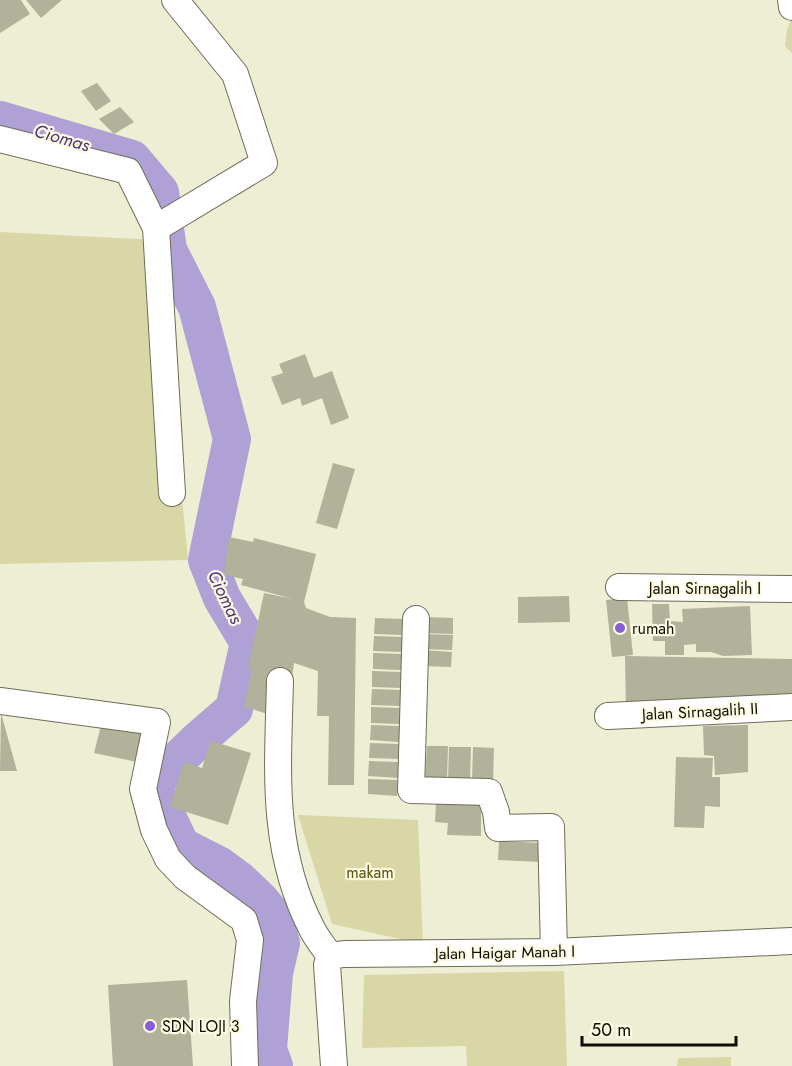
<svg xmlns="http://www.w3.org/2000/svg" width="792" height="1066" viewBox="0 0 792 1066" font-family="Jost,sans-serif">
<rect width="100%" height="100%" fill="#eeeed5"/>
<path fill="#d9d7a6" d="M792,19V53L785,46L787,29Z
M0,232L157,240L188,560L0,564Z
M298,815L418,820L423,944L332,924Z
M564,971L567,1066H467L466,1046L362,1048L364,975Z
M731,1057V1066H677L678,1058Z"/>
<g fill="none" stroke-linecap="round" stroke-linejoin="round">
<path stroke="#afa1d6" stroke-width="38" d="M0,120L132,159L160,192L168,250L197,307L232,439L207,560L222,598L249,643L234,709L197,741L152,785L181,846L220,866L239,880L260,900L273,916L281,943L274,973L268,1049L274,1066"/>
</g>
<path fill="#b2b199" d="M0,0H21L30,14L0,33Z
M26,0H62L41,18Z
M97,83L111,101L96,111L81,91Z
M120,107L134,122L114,134L99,119Z
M305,354L314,378L332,371L349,418L331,425L322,398L302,406L300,398L282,405L271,377L283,373L279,364Z
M333,463L355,469L337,529L316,523Z
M229,537L253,542L254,538L316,554L304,602L306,608L330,617L356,618L354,785H328L329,716H317L318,671L294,663L292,677L273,716L244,706L252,669L248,668L264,593L293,599L241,585L243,579L224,575Z
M569,596L570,622L518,623V597Z
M627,598L633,655L612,657L606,600Z
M652,604H669L670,621L683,622L682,609L750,606L752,655L723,656L711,652H696V644L684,645V655H665V641H653Z
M424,617L453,618V634L424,633Z
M375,618L404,619L403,635L374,634Z
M424,634L453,635L452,650L423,649Z
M374,636L403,637L402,652L373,651Z
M423,650L452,652L451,667L422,666Z
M373,653L402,654L401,670L373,669Z
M625,656L792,659V705L626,712Z
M372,671L401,672V688L372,687Z
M372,689L401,690L400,706L371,705Z
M371,707L400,708L399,724L371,723Z
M1,713L17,771H0Z
M101,725L146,732L142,763L94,753Z
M371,725L399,726V742L370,740Z
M748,725V772L715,775L714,756L704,755L703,726Z
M211,741L251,753L228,825L170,807L184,762L202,768Z
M370,743L399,744L398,759L369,758Z
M427,746H448L447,780L425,779Z
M449,747H471L470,781L448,780Z
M473,747L494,748L493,782L472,781Z
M676,757L713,758L712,777H720V807L705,806L704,828L674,827Z
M369,761L398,762V778L368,776Z
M368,779L397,780V796L368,794Z
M436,802L481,803V836L447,835L448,823L435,822Z
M499,841L541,843V862L498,860Z
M187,980L193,1066H113L108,985Z"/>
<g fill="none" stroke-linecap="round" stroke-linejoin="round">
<defs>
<path id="minor" d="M791,0L792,7
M0,139L128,171L156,228
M172,493L156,228L264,163L235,74L175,0
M619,587L792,589
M416,619L411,790L489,792L496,812L498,828L551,827L554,952
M280,681C278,769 270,848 312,929C317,939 324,947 330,956
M0,701L157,722L143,789L154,830L168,859L185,877L244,920L250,940L243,1001L245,1066
M608,716L792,707
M334,1066L327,965L330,956L344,954L554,952L792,941"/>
</defs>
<use href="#minor" stroke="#6e6d58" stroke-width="28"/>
<use href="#minor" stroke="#fff" stroke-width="26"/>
</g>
<g fill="#885ed8" stroke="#fcfbe2" stroke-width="2">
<circle cx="620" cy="628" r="6"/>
<circle cx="150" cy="1026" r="6"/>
</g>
<g text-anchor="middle" stroke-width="4.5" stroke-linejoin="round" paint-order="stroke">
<g font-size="16" fill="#0d0c05" stroke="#fcfbe2">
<text x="705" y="594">Jalan Sirnagalih I</text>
<text transform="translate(700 711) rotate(-3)" y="6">Jalan Sirnagalih II</text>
<text transform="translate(505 952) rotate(-1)" y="6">Jalan Haigar Manah I</text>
</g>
<g font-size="16" fill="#0d0c05" stroke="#fcfbe2" text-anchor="start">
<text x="632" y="634">rumah</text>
<text x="162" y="1032">SDN LOJI 3</text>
</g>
<g font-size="16" fill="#57520c" stroke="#fcfbe2">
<text x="370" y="878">makam</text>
</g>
<g font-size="18" font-style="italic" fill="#4b3677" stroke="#fcfbe2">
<text transform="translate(62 138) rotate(16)" y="6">Ciomas</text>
<text transform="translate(225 597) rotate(64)" y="6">Ciomas</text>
</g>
</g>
<path d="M582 1036v9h154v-9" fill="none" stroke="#0d0c05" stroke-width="3"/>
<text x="591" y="1036" font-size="18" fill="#0d0c05" stroke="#fcfbe2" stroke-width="4.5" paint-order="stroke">50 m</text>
</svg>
